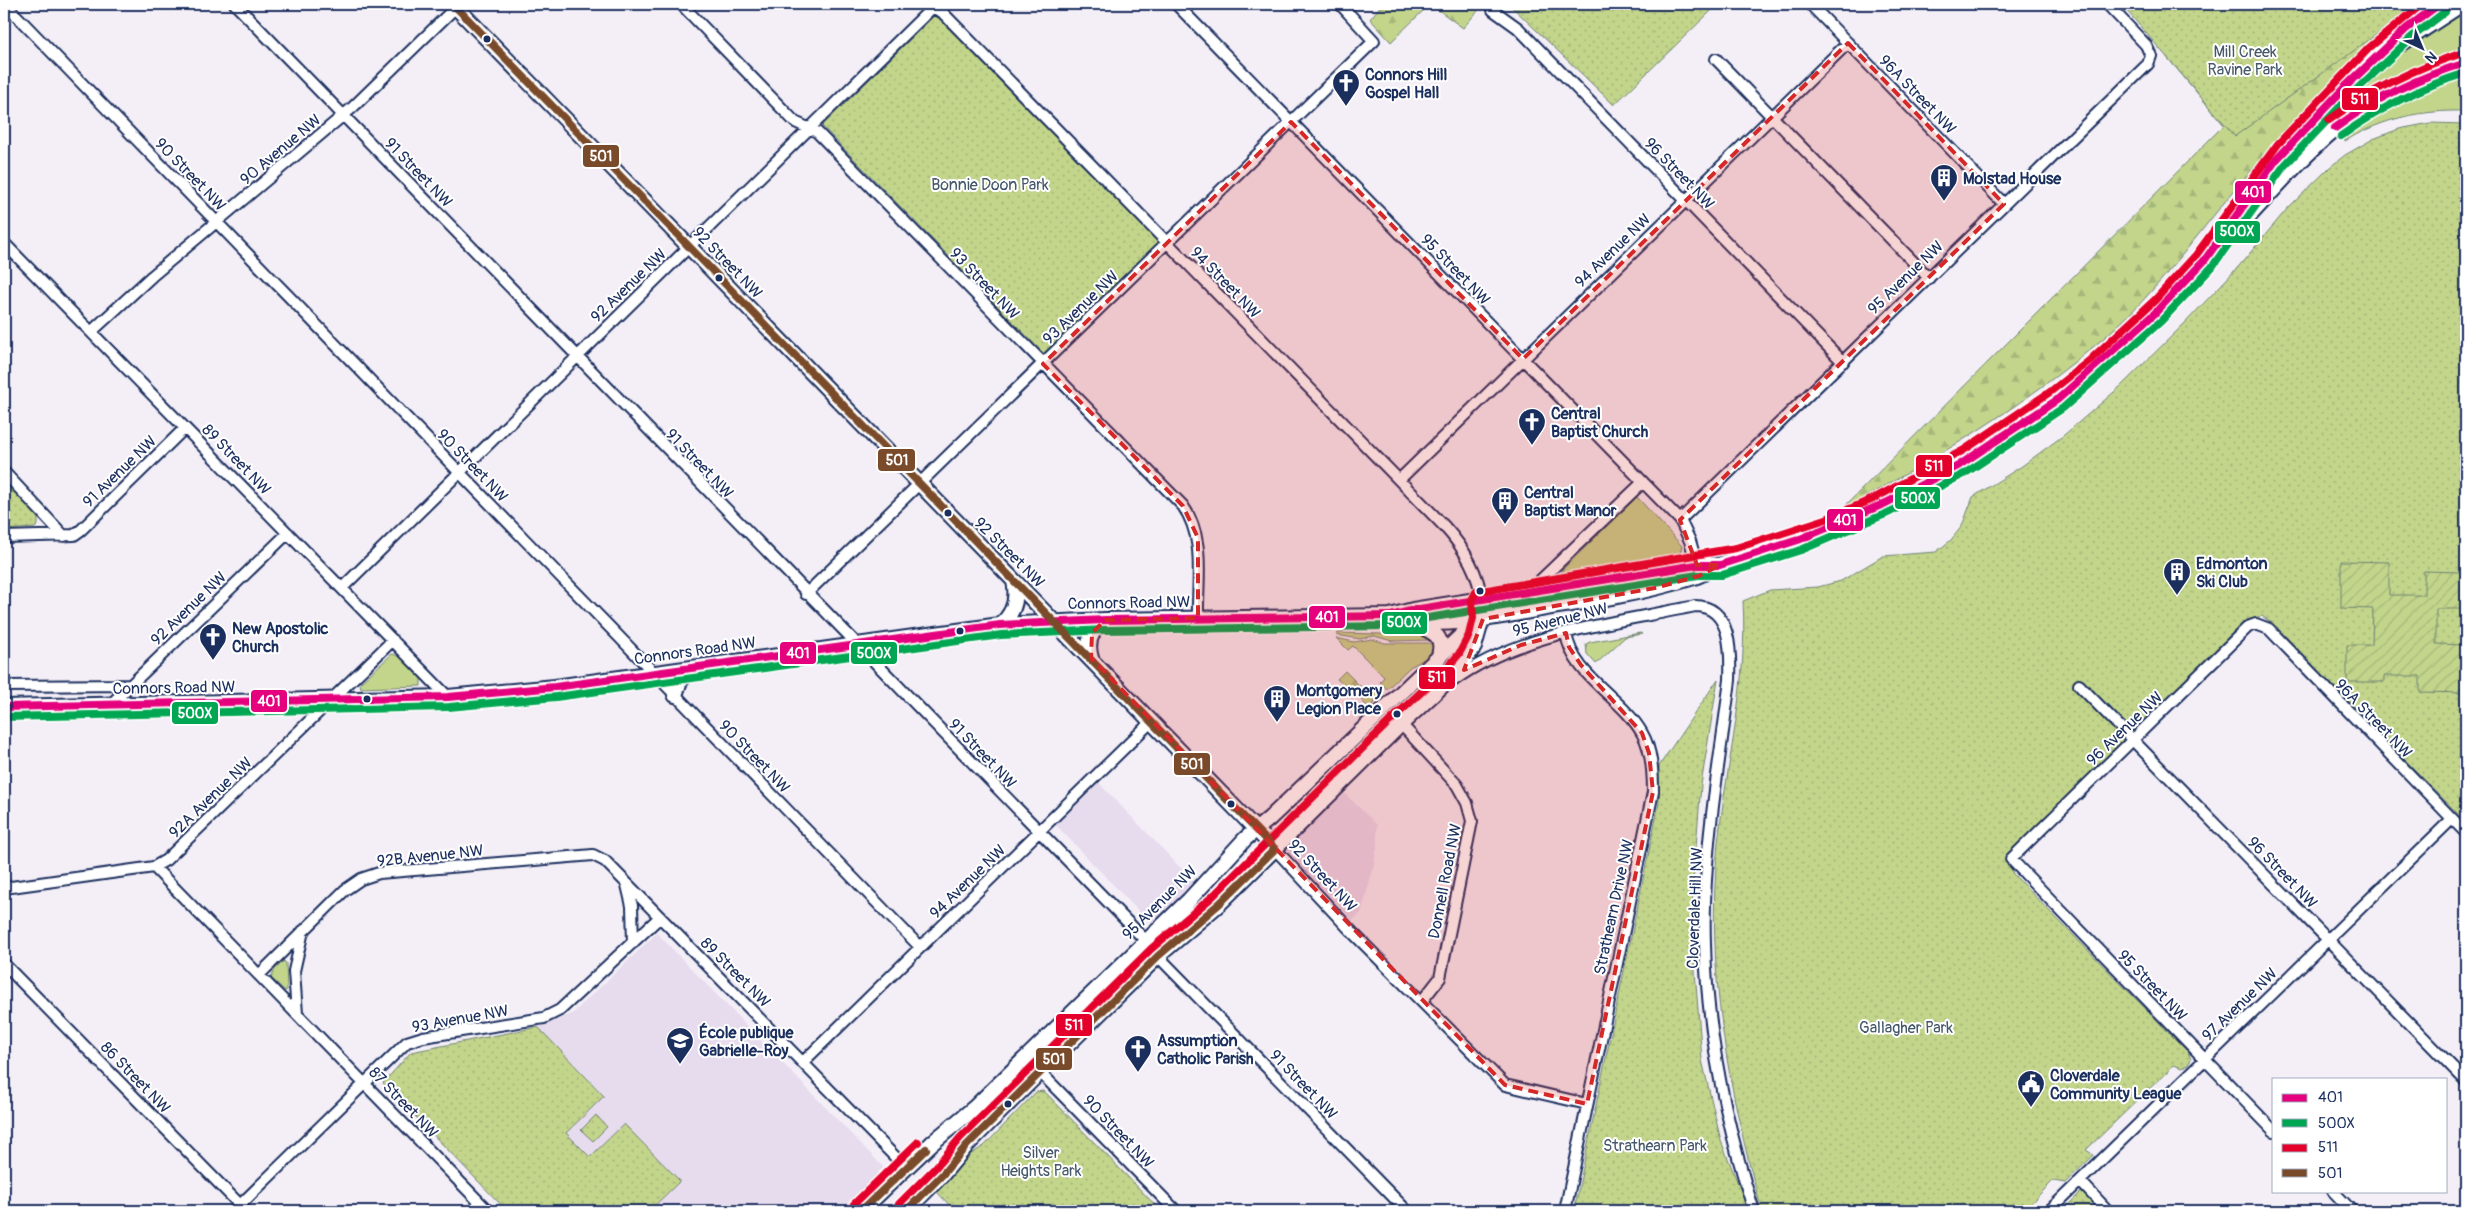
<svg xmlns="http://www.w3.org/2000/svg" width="2470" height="1215" viewBox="0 0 2470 1215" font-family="Pangolin,sans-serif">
<defs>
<pattern id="forest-firs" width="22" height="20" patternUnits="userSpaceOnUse" patternTransform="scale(1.25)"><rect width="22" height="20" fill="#c2d58a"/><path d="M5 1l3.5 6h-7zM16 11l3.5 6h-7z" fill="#a6b77a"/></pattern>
<pattern id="park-dots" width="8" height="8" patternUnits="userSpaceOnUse" patternTransform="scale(1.25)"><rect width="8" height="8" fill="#c2d58a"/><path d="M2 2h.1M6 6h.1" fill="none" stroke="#a6b77a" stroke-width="1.8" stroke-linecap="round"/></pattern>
<pattern id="garden-furrows" width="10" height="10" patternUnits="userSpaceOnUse" patternTransform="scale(1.25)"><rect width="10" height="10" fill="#c2d58a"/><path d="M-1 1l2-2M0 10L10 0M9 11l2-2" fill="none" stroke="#a6b77a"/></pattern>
</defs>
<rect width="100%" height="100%" fill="#f4eff7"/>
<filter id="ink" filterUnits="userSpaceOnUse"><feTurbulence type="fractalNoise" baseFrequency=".02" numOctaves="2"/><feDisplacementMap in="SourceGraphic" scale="10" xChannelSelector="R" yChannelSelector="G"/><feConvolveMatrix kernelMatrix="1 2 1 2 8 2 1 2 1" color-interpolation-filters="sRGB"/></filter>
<g filter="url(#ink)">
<path fill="#e7dbee" d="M1098,782L1198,886L1163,921L1149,922L1055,824Z
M1342,791L1377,825V848L1372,873L1361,913L1352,921L1285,850Z
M657,933L885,1169L841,1211H649L680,1181L624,1124L590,1157L566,1133L604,1095L538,1027L572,1014Z"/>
<path fill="#c2d58a" stroke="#6e8274" d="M2466,11V51L2398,75L2350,105L2292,156L2289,152C2342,99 2397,42 2466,11Z
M2466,74V111C2422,110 2383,118 2345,141L2338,132C2379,105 2418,83 2466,74Z
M1637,497L1682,546L1679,557L1562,576V570Z
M1338,633L1425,635L1432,640L1392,641L1374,636L1360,639L1336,635Z
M1640,633L1642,634L1625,637L1596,664L1587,654L1586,644L1590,642Z
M1336,638L1354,642L1372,639L1385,643H1428L1432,644L1433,648L1428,657L1410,667L1387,689L1380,682L1384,677L1353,646L1348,650Z
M392,654L399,656L421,678V686L361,688L360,683Z
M1376,685L1383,693L1375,701L1371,710L1357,696L1364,690L1368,694Z
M284,961L286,963L287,990L285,991L271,978L275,969Z"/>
<path fill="url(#forest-firs)" stroke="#6e8274" d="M1382,4H1484L1463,28L1430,4L1391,42L1370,19Z
M2223,4H2421C2361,61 2298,116 2244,179C2198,232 2158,292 2105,337C2024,406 1934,460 1841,510L2224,125L2166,56Z
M1345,671L1364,690L1357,696L1337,679Z"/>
<path fill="url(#park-dots)" stroke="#6e8274" d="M1509,4H1740L1712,10L1614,105Z
M2121,4H2419L2235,136Z
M936,14L1159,242L1044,354L822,126Z
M2430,123L2466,124V822L2270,622L2262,616L2246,620L2006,857L2013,874L2188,1052L2191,1059L2188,1065L2182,1068L2174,1065L2086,1150L2094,1155L2065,1183L2053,1181L2023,1211H1762C1728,1090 1705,968 1718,842C1727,762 1748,681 1743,601L1770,590L1818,587L1841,581L1883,556L1936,552L1951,540L1962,526L1973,497L2022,466L2064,435L2121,386L2185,323L2239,266L2287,209L2330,167L2345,155L2373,139L2399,129Z
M4,481L38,516V525L35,528L4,530Z
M1718,679L1701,785L1693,884L1692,933L1702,1060L1721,1141L1749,1211H1574L1659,803V766Z
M538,1027L604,1096L566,1133L590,1157L624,1124L680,1181L649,1211H507L383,1083L411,1052Z
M1043,1091L1046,1093L1161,1211H955L937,1192L971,1154L984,1146L1036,1092Z
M596,1115L607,1127L593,1141L581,1130Z
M2081,1192L2100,1211H2062Z"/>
<path fill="url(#garden-furrows)" stroke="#6e8274" d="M2341,561L2389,562V595H2424V571L2461,572V609H2436V644L2466,645V693L2420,692V676H2384V682H2347V645H2372L2373,609L2341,608Z"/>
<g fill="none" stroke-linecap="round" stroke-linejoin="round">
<defs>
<path id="street" d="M5,4L920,947
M235,4L1146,941
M681,4L795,122L817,132L1183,506C1206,539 1197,580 1198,618
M924,4L942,12L1445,527C1464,548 1478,571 1482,600
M1176,4L1680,520L1690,541L1697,565
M1810,4L2004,204
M1493,10L1518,28L1843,362
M1716,59L1929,278
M4,243L448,697
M91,332L152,276L352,108L459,4
M4,472L64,536
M1399,480L1848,43
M1680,520L2148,64L2151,56L2146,45L2107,4
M4,537L74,535L81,530L185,428
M342,588L936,4
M1528,592L1643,482
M806,594L1374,41L1340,4
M1453,681C1519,632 1616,623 1695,606C1732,606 1731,654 1730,680C1719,767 1702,856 1705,944C1707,1036 1726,1124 1754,1211
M2079,685L2466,1081
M4,686L131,685
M109,706L288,533
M1401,724L1457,785L1467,803L1472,821L1440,978L1422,1001
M1275,849L1354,934L1505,1085L1587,1104
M154,867L488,1211
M627,885L632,906L633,943
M4,888L154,867L166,860L393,640
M1158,956L1407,1211
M4,964L246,1211
M259,975L345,890L361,879L379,873L593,855L605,861L906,1168
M297,1014L294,971L303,931
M803,1062L1152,721
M1040,1072L1176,1211
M2274,1131L2011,859L2248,627L2256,624L2269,629L2466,833
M2080,1181L2108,1211
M2333,1191L2352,1211
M234,1211L407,1042L423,1037L544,1018L560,1010L660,917
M1565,1211L1653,792C1653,773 1652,750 1642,733C1622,697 1572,676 1566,633
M2049,1211L2452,819"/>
<path id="secondary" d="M453,4L1275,849
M2401,44L2456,8L2466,5
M2226,230L2276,160L2345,87L2406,29L2439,4
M1391,617C1440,630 1492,618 1540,609C1592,601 1644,593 1694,577C1704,574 1713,567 1722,564C1748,554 1775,548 1800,539C1901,503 2008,446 2089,375C2142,327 2192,277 2241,225C2313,147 2358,90 2466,63
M1415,624C1434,632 1446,636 1438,659
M1000,625C1014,614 1018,599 1014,581
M1091,658C1086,642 1091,629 1105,620
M675,695L680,681L694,668
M4,707L448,697L555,687L1000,625L1105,620L1390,616L1413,610L1697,565H1720
M861,1211L932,1143L974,1108L1189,900L1245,839L1270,818L1469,628L1480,621
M906,1211L942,1175L967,1145L1036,1076L1158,956L1219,904L1396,729L1454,675L1474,647L1483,615"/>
</defs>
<use href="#street" stroke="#1b2f5e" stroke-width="14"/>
<use href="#secondary" stroke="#1b2f5e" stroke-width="18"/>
<use href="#street" stroke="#fff" stroke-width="10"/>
<use href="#secondary" stroke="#fff" stroke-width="14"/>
<defs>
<path id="bus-1" d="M2335,128C2376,98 2418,77 2466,63
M4,707L448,697L555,687L1000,625L1105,620L1390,616L1413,610L1697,565H1720L1798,540L1886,503L1958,466L2057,400L2154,314L2204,261L2276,160L2345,87L2406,29L2439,4"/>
<path id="bus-2" d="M2341,136C2380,108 2420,87 2466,73
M4,717L449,707L556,697L1001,635L1105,630L1391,626L1415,620L1698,575H1722L1801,550L1890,512L1964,474L2063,408L2161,321L2212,267L2284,166L2352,94L2412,37L2445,12"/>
<path id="bus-3" d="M2329,120C2371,90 2414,68 2463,53
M854,1204L918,1142
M899,1204L935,1168L960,1138L1151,949L1212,897L1389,722L1447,668L1459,654L1469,635L1473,618L1472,599L1476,592L1736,548L1826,519L1873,499L1964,450L2050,392L2090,360L2155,300L2196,255L2278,144L2369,48L2422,4"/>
<path id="bus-4" d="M453,4L1275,849L1219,904L1158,956L967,1145L942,1175L906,1211
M861,1211L926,1149"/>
</defs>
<use href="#bus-1" stroke="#fff" stroke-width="11"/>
<use href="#bus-2" stroke="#fff" stroke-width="11"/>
<use href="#bus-3" stroke="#fff" stroke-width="11"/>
<use href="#bus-4" stroke="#fff" stroke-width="11"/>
<use href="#bus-1" stroke="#e5007d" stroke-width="8"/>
<use href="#bus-2" stroke="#00a651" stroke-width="8"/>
<use href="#bus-3" stroke="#e4002b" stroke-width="8"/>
<use href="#bus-4" stroke="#7a4b2a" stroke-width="8"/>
</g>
</g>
<path fill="#d62828" fill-opacity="0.2" stroke="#d62828" stroke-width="4" stroke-dasharray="10 6" stroke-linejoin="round" d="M1848,43L2004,204L1680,520L1697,565H1720L1699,576L1655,588L1483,619L1464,670L1521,645L1566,633L1569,647L1581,665L1642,733L1649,753L1653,792L1587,1104L1505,1085L1091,658L1092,633L1105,620L1198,618V538L1183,506L1043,364L1291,122L1523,359Z"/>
<defs>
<symbol id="church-pin" viewBox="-11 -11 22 30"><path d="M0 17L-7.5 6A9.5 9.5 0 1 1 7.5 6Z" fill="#1b2f5e" stroke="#fff"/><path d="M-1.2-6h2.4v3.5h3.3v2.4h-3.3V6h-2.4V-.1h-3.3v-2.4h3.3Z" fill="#fff"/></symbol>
<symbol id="building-pin" viewBox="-11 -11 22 30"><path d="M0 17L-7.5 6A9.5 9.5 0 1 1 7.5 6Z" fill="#1b2f5e" stroke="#fff"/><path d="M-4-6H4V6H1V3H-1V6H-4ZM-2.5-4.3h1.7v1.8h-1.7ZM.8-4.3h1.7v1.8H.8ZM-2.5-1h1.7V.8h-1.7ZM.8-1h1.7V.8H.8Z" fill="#fff"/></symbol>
<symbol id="school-pin" viewBox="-11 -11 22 30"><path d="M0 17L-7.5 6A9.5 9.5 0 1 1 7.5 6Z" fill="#1b2f5e" stroke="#fff"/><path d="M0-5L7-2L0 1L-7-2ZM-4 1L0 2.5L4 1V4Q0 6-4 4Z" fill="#fff"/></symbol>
<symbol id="civic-pin" viewBox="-11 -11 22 30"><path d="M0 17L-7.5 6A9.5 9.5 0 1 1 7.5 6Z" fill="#1b2f5e" stroke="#fff"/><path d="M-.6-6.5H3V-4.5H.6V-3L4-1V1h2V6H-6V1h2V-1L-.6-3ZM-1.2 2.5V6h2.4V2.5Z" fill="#fff"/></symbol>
</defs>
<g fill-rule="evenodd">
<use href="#church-pin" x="1330" y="67" width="32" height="43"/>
<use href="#building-pin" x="1928" y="162" width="32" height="43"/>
<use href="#church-pin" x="1516" y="406" width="32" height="43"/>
<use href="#building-pin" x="1489" y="485" width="32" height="43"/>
<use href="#building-pin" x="2161" y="556" width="32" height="43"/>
<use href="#church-pin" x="197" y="621" width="32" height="43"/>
<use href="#building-pin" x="1261" y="683" width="32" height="43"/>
<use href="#school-pin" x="664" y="1025" width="32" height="43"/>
<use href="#church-pin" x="1122" y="1033" width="32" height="43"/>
<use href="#civic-pin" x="2015" y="1068" width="32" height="43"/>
</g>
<g fill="#1b2f5e" stroke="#fff" stroke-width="2">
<circle cx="487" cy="39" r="4.5"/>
<circle cx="719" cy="278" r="4.5"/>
<circle cx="948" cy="513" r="4.5"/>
<circle cx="1480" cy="591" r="4.5"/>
<circle cx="960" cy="631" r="4.5"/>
<circle cx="367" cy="699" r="4.5"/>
<circle cx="1397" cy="714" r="4.5"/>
<circle cx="1231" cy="804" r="4.5"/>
<circle cx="1008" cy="1104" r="4.5"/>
</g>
<g text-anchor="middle" stroke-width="4" stroke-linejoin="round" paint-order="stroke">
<g font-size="16" fill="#455869" stroke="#fff">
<text x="2245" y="57">Mill Creek<tspan x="2245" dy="18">Ravine Park</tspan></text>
<text x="990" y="190">Bonnie Doon Park</text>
<text x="1906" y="1033">Gallagher Park</text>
<text x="1655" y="1151">Strathearn Park</text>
<text x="1041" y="1158">Silver<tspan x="1041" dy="18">Heights Park</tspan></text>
</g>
<g font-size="16" font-weight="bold" fill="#1b2f5e" stroke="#fff" text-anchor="start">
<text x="1365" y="80">Connors Hill<tspan x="1365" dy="18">Gospel Hall</tspan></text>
<text x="1963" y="184">Molstad House</text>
<text x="1551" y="419">Central<tspan x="1551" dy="18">Baptist Church</tspan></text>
<text x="1524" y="498">Central<tspan x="1524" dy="18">Baptist Manor</tspan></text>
<text x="2196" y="569">Edmonton<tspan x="2196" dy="18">Ski Club</tspan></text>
<text x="232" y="634">New Apostolic<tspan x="232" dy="18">Church</tspan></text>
<text x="1296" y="696">Montgomery<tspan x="1296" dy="18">Legion Place</tspan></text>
<text x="699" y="1038">École publique<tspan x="699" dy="18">Gabrielle-Roy</tspan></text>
<text x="1157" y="1046">Assumption<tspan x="1157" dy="18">Catholic Parish</tspan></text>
<text x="2050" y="1081">Cloverdale<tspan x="2050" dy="18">Community League</tspan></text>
</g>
<g font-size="16" fill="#1b2f5e" stroke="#fff">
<text transform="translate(1918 94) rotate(46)" y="6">96A Street NW</text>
<text transform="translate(280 149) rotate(-40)" y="6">90 Avenue NW</text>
<text transform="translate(419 172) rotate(46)" y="6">91 Street NW</text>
<text transform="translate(1680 173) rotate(46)" y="6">96 Street NW</text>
<text transform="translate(191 174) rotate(46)" y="6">90 Street NW</text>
<text transform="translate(1612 250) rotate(-44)" y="6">94 Avenue NW</text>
<text transform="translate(728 262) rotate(46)" y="6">92 Street NW</text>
<text transform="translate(1456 269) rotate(46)" y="6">95 Street NW</text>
<text transform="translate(1905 277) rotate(-44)" y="6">95 Avenue NW</text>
<text transform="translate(1226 282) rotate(46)" y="6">94 Street NW</text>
<text transform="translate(985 283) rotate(46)" y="6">93 Street NW</text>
<text transform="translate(628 285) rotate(-44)" y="6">92 Avenue NW</text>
<text transform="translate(1080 307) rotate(-44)" y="6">93 Avenue NW</text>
<text transform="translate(237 459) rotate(46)" y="6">89 Street NW</text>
<text transform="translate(700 463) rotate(46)" y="6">91 Street NW</text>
<text transform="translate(473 465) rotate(46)" y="6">90 Street NW</text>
<text transform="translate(119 471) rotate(-44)" y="6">91 Avenue NW</text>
<text transform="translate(1010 552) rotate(45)" y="6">92 Street NW</text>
<text transform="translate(1129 602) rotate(-1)" y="6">Connors Road NW</text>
<text transform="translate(188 608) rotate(-44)" y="6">92 Avenue NW</text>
<text transform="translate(1560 619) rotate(-14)" y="6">95 Avenue NW</text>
<text transform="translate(695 650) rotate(-8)" y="6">Connors Road NW</text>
<text transform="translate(174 687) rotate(-1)" y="6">Connors Road NW</text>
<text transform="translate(2374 718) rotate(46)" y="6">96A Street NW</text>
<text transform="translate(2124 728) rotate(-44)" y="6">96 Avenue NW</text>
<text transform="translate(983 753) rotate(46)" y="6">91 Street NW</text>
<text transform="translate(755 756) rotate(46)" y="6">90 Street NW</text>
<text transform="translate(210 797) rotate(-44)" y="6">92A Avenue NW</text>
<text transform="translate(430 855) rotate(-6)" y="6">92B Avenue NW</text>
<text transform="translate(2283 872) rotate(46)" y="6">96 Street NW</text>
<text transform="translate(1323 875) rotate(47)" y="6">92 Street NW</text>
<text transform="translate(967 881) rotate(-44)" y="6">94 Avenue NW</text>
<text transform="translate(1444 881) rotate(-79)" y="6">Donnell Road NW</text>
<text transform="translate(1159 902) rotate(-45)" y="6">95 Avenue NW</text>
<text transform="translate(1613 907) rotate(-78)" y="6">Strathearn Drive NW</text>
<text transform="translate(1694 908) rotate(-88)" y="6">Cloverdale Hill NW</text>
<text transform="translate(736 972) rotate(45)" y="6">89 Street NW</text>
<text transform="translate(2153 985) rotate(46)" y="6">95 Street NW</text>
<text transform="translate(2239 1004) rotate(-44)" y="6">97 Avenue NW</text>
<text transform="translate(460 1018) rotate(-10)" y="6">93 Avenue NW</text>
<text transform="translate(136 1077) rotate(46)" y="6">86 Street NW</text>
<text transform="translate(1304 1084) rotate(46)" y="6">91 Street NW</text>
<text transform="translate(404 1102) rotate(46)" y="6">87 Street NW</text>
<text transform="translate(1119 1131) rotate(46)" y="6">90 Street NW</text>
</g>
</g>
<g stroke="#fff" stroke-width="2">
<rect x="2341" y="87" width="38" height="24" rx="5" fill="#e4002b"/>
<rect x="582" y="144" width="38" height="24" rx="5" fill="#7a4b2a"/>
<rect x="2234" y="180" width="38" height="24" rx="5" fill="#e5007d"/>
<rect x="2214" y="220" width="47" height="24" rx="5" fill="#00a651"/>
<rect x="877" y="448" width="39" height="24" rx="5" fill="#7a4b2a"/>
<rect x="1915" y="454" width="38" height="24" rx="5" fill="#e4002b"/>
<rect x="1894" y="486" width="47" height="24" rx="5" fill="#00a651"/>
<rect x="1826" y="508" width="38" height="24" rx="5" fill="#e5007d"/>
<rect x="1308" y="605" width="38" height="24" rx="5" fill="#e5007d"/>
<rect x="1381" y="611" width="47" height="24" rx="5" fill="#00a651"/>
<rect x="850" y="641" width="48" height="24" rx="5" fill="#00a651"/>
<rect x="779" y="641" width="38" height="24" rx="5" fill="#e5007d"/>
<rect x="1418" y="666" width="38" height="24" rx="5" fill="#e4002b"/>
<rect x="250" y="689" width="38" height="24" rx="5" fill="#e5007d"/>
<rect x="171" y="701" width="48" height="24" rx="5" fill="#00a651"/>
<rect x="1173" y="752" width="38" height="24" rx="5" fill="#7a4b2a"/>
<rect x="1055" y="1013" width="38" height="24" rx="5" fill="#e4002b"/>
<rect x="1035" y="1047" width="38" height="24" rx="5" fill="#7a4b2a"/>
</g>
<g font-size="14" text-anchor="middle" font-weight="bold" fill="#fff">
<text x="2360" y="104">511</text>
<text x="601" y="161">501</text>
<text x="2253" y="197">401</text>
<text x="2237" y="236">500X</text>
<text x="897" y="465">501</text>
<text x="1934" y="471">511</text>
<text x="1918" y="503">500X</text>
<text x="1845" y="525">401</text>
<text x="1327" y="622">401</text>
<text x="1404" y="627">500X</text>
<text x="874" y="658">500X</text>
<text x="798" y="658">401</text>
<text x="1437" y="682">511</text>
<text x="269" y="706">401</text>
<text x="195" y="718">500X</text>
<text x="1192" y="769">501</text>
<text x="1074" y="1030">511</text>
<text x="1054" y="1064">501</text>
</g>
<rect width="2470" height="1215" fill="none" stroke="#fff" stroke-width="20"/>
<rect x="10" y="10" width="2450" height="1195" fill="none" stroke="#1b2f5e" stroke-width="2" filter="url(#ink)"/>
<rect x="2272" y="1078" width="175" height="115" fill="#ffffff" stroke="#a4acbf"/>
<rect x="2282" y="1094" width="25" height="8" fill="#e5007d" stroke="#a4acbf"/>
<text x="2318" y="1102" font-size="15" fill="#1b2f5e">401</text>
<rect x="2282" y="1119" width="25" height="8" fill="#00a651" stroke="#a4acbf"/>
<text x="2318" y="1128" font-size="15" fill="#1b2f5e">500X</text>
<rect x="2282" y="1144" width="25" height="8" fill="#e4002b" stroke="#a4acbf"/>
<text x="2318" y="1152" font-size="15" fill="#1b2f5e">511</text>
<rect x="2282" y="1169" width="25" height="8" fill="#7a4b2a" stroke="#a4acbf"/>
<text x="2318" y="1178" font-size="15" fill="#1b2f5e">501</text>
<g transform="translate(2422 48) rotate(136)" stroke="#ffffff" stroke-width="4" paint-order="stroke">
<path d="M0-4L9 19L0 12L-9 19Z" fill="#1b2f5e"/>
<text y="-8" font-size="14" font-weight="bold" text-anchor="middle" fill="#1b2f5e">N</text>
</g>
</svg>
